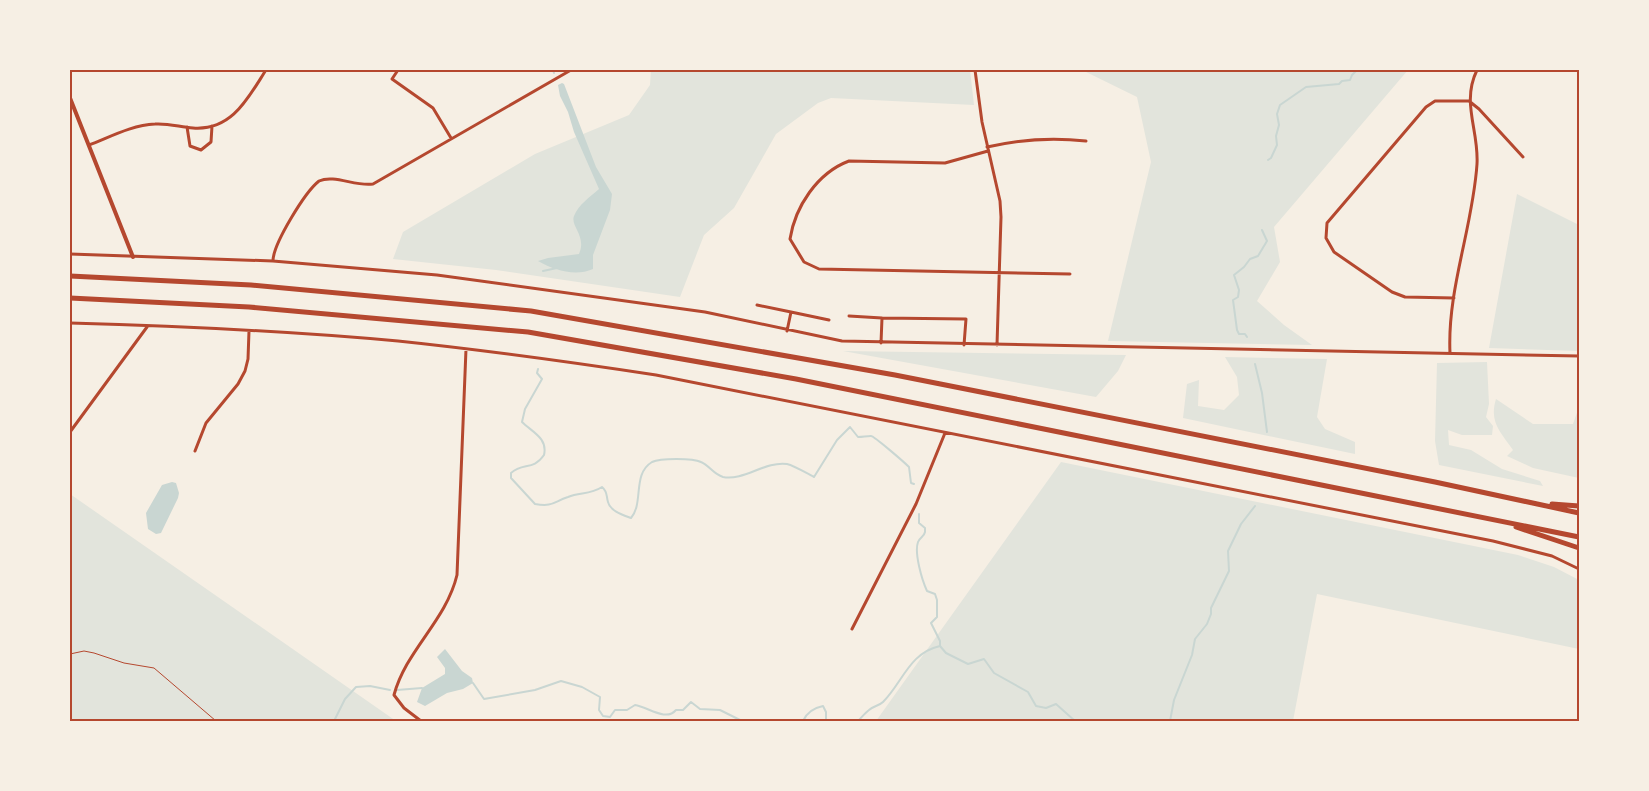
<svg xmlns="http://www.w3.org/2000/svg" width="1649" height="791" viewBox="0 0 1649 791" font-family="'Fira Sans Condensed',sans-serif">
<rect width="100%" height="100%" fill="#f6efe4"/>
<path fill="#e2e4dc" d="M651,70H970L974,105L831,98L818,103L776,134L734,208L704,235L680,297L496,270L393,259L403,232L535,154L629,115L650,85Z
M1082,70H1408L1274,227L1280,262L1257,301L1284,325L1312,345L1108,341L1151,162L1137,97Z
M1517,194L1579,225V351L1489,348Z
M843,351L1126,355L1118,371L1096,397Z
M1225,357L1327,359L1317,417L1325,429L1355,442V454L1183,418L1187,384L1199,380L1198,406L1224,410L1239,395L1237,377Z
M1487,362L1489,404L1486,417L1493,426L1492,435H1462L1448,430L1449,445L1471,450L1502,469L1540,481L1543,486L1439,465L1435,441L1437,363Z
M1496,399L1533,424H1573L1579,407V478L1533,468L1507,456L1513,450C1500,431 1489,422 1496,399Z
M1061,462L1518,555L1554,567L1579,580V649L1317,594L1293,721H876Z
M70,494L396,721H70Z"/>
<path fill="#c9d6d2" d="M562,83L564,84L596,167L612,194L610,210L593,255V269C575,277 554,270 538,261L548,258L579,254C587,236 570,226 574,216C579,204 589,198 599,189L574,132L568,112L560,96L558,85Z
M172,482L176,483L179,493L178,498L161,533L156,534L148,529L146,513L162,485Z
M445,649L462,671L472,678L473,683L463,689L447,693L425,706L417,702L422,688L445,674V668L437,657Z"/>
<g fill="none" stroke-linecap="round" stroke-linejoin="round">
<path stroke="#c9d6d2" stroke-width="2" d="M553,70L554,73
M1268,160L1271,158L1277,145L1276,136L1279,125L1277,114L1280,105L1306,87L1339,84L1342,81L1350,80L1352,75L1357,70
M543,271L557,268
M1247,337L1245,334H1239L1237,330L1233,300L1238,297L1239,290L1234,275L1244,267L1250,259L1258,256L1267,241L1262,230
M1255,364L1262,393L1267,432
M538,369L537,373L542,379L525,409L522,422C532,432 548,438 544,455C533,471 523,462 511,473V478L535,504C553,507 553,502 568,497C580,492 590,495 602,487C608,492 606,496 608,502C610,511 623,515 631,518C644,503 632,474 652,462C660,458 693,458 701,462C710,466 713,474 723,477C744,481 765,461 787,464C795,466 806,473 814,477L837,440L850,427L858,437C863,437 866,436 871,436C874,436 904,462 909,467L911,483L914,484
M919,514V523L925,528V532C924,537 920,537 918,542C914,553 922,580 927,591L935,594L937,600V617L931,623L940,641V646L946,653L968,664L984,659L994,673L1028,692L1036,706L1046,708L1056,704L1075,721
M473,683L484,699L535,690L561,681L582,687L600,697L599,710L603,716L610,717L615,710H627L635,705C648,707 666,722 676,710H683L691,702L700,709L720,710L742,721
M397,690L422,688
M334,721L345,699L356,687L370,686L390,690
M803,721C807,712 813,708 823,706L826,712V721
M858,721C862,717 865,713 869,710C873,706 879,706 883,702C903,682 909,653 940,646
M1170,721L1174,700L1192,655L1195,639L1207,624L1211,614V608L1229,571L1228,551L1241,524L1255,506"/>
<path stroke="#b5482f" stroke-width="1" d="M70,654L84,651L94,653L124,663L154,668L216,721"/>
<path stroke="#b5482f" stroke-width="3" d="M398,70L392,79L433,108L451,138
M975,70L982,122L1000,201L1001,217L997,345
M187,127L190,146L201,150L211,142L212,126
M89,145C110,137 132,125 155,124C168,123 180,127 193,128C232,131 248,98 266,70
M987,147C1021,139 1051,137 1086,141
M988,151L945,163L849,161C817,173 795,207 790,239L804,262L819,269L1070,274
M70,254L273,261L437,275L705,312L842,341L1579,356
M273,261C273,244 305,192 319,181C334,174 356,187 373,184L571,70
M1454,298L1405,297L1392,292L1334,252L1326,238L1327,223L1426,107L1435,101H1469L1479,109L1523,157
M757,305L791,312
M849,316L882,318
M70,323C179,326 289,331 398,341C484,350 570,362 656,375L1493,541L1552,556L1579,569
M787,331L791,312L829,320
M881,343L882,318L966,319L964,345
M1450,353C1447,289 1473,227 1477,164C1479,130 1461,103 1477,70
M70,432L147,327
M195,451L206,423L238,384L245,371L248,359L249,331
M852,629L916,504L945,433
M421,721L404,708L394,695C406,650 446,621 457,575L466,349"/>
<path stroke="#b5482f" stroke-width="4" d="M70,98L133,257"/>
<path stroke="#b5482f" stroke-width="5" d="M70,276L251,285L531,311L895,375L1435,482L1579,513
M70,298L249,307L528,332L796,379L1579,537
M1552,504L1579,506
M1516,527L1579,548"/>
</g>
<rect width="1649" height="791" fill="none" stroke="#f6efe4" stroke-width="142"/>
<rect x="71" y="71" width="1507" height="649" fill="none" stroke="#b5482f" stroke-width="2"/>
</svg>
